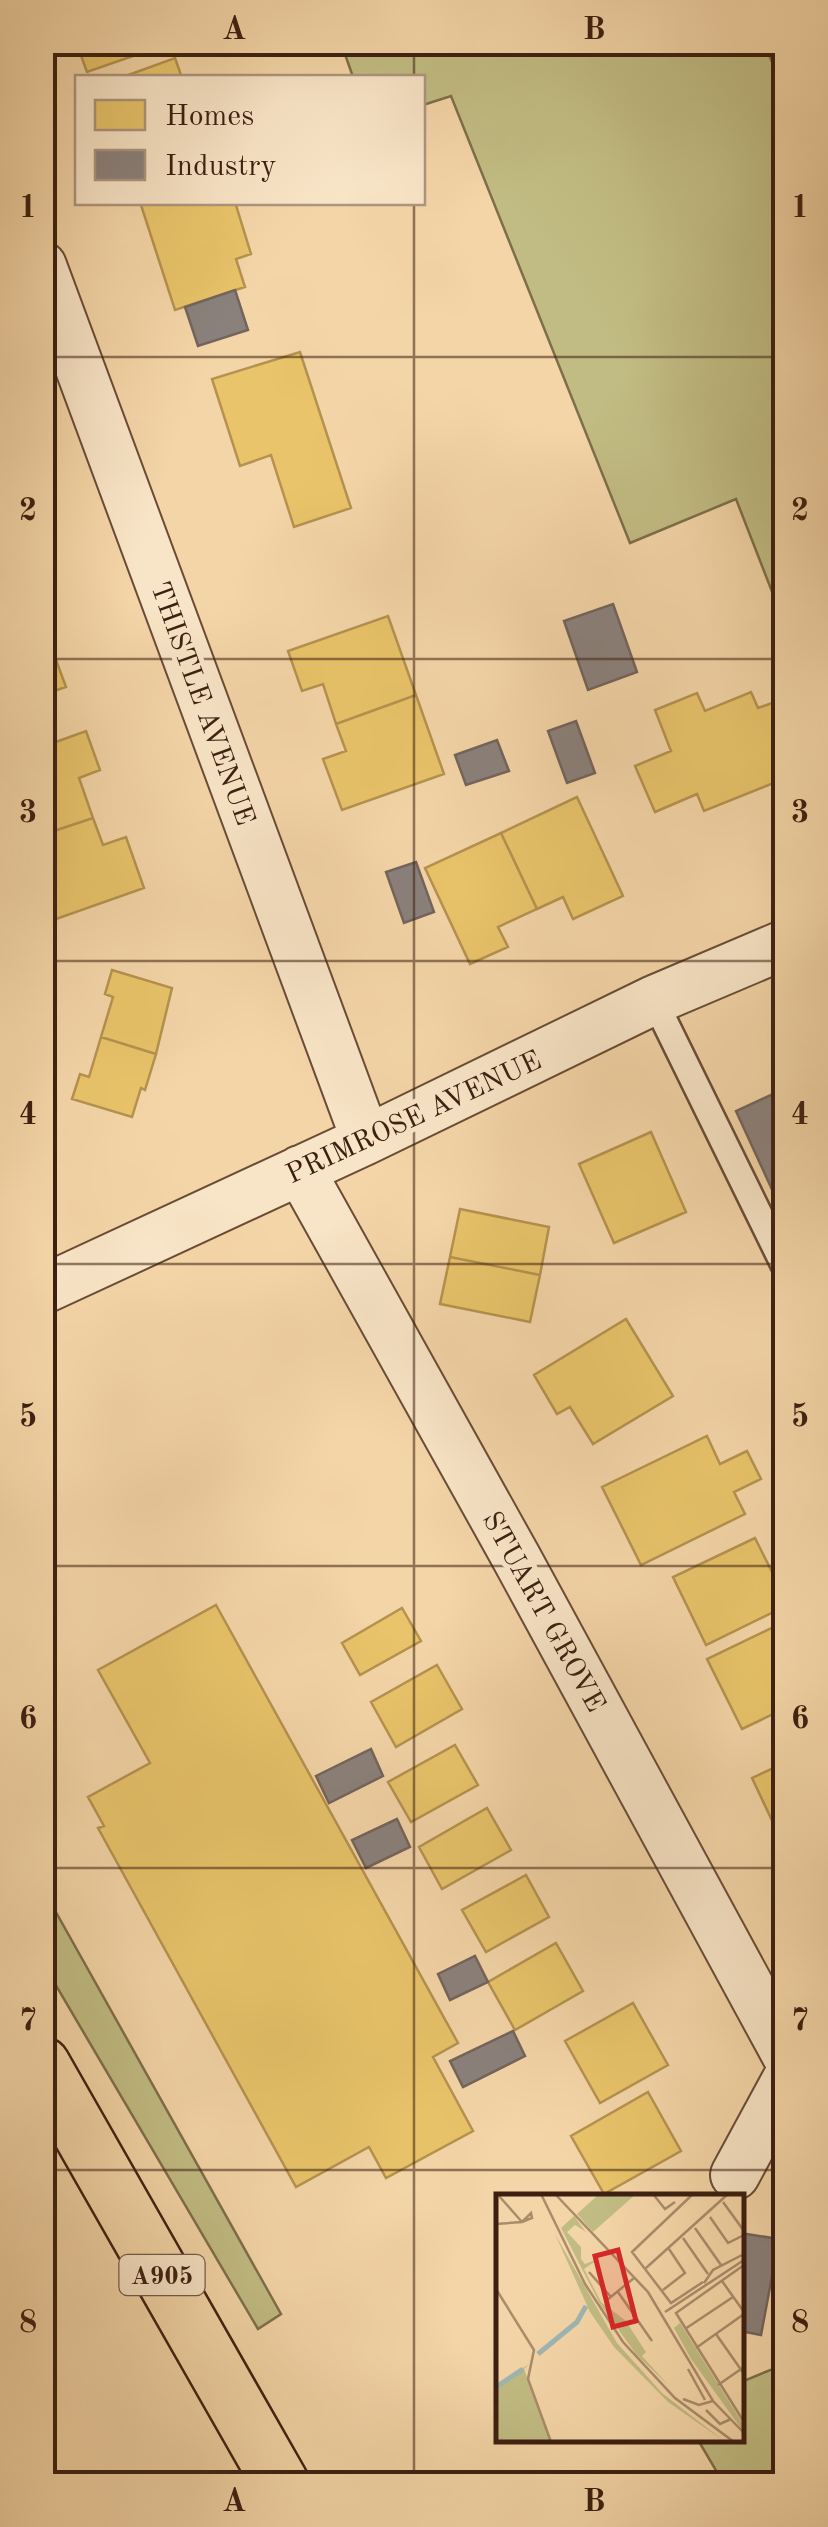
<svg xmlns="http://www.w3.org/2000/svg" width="828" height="2527" viewBox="0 0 828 2527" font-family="'Old Standard TT',serif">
<rect width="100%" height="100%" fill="#f4d5a7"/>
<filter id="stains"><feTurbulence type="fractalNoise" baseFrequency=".002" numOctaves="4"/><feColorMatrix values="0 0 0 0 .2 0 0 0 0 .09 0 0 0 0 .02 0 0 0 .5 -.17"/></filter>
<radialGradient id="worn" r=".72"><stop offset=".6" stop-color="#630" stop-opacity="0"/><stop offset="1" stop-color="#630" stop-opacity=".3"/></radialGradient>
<path fill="#c1bc83" stroke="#7e6e4a" stroke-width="2.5" d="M341,43H764L786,95L785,625L736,499L630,543L451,96L423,105L422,78L353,77Z
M43,1889L281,2314L258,2329L51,1977L43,1959Z
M785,2364V2484H724L698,2440H740L741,2382Z"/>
<path fill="#e9c46a" stroke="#b5924f" stroke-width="2.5" d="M76,42H132L136,55L87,72Z
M175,58L182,78H120Z
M140,202H235L251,254L236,259L245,287L175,310Z
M300,352L351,508L294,527L271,455L240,466L212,379Z
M388,616L416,695L336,724L323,684L302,691L288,651Z
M42,622L66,687L42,695Z
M751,692L758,708L786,698V778L704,811L697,794L655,812L635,766L671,751L655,710L697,693L705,711Z
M416,695L444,774L342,810L323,759L346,751L336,724Z
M86,731L100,770L79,778L93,818L42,835V747Z
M577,797L623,896L573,919L563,897L537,909L501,833Z
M93,818L103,845L126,837L144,888L42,924V835Z
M501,833L537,909L498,927L508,947L470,964L425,868Z
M112,970L172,988L156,1054L101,1037L113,997L105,994Z
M101,1037L156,1054L145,1090L141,1088L132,1117L72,1099L80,1074L89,1077Z
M42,1123L54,1150L42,1155Z
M651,1132L686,1212L614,1243L579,1164Z
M460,1209L549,1227L540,1275L450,1257Z
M450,1257L540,1275L530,1322L440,1304Z
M626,1319L673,1396L593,1444L570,1407L557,1414L534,1375Z
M707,1436L720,1464L747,1451L761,1479L734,1492L745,1514L641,1565L602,1487Z
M755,1538L786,1600V1606L706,1645L673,1577Z
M216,1605L458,2043L433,2057L473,2131L386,2178L369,2147L296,2187L98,1828L104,1826L88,1797L150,1763L98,1670Z
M402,1608L421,1641L360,1675L342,1643Z
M786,1621V1708L742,1729L707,1659Z
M437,1665L462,1709L396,1747L371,1702Z
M455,1745L478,1785L411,1822L388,1782Z
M786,1762V1848H785L752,1778Z
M487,1808L511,1850L442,1889L419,1847Z
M526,1875L549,1917L486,1952L462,1910Z
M556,1943L583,1991L515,2030L488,1982Z
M633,2003L668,2065L600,2103L565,2041Z
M648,2092L681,2151L604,2194L571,2136Z"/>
<path fill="#8a817c" stroke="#73645c" stroke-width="2.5" d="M235,290L248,330L198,346L185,307Z
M613,604L637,672L588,690L564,621Z
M576,721L595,773L567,783L548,731Z
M497,740L509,771L466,785L455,755Z
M416,862L434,912L404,923L386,872Z
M786,1088V1220L736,1111Z
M371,1749L383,1776L329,1803L316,1776Z
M397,1819L410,1847L366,1868L352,1840Z
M475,1956L488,1982L450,2000L438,1974Z
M513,2031L525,2056L463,2087L450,2061Z
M740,2233L779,2239L761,2335L740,2331Z"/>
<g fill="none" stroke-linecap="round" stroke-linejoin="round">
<defs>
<path id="service" d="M654,1000L786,1269"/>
<path id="minor" d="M42,266L366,1140
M300,1170L517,1559L786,2054
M42,1290L366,1140L654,1000L786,944
M735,2175L786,2081"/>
<path id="primary" d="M42,2065L281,2484"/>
</defs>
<use href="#service" stroke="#6a4c36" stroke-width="30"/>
<use href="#minor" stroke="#6a4c36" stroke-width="52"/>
<use href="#primary" stroke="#3c1f11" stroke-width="60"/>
<use href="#service" stroke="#f8e4c6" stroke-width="25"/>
<use href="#minor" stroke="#f8e4c6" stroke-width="48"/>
<use href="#primary" stroke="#f4d5a7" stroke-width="55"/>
</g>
<path fill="none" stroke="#3c1f11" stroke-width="2.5" stroke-opacity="0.55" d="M414,42V78M414,202V2484M42,357H786M42,659H786M42,961H786M42,1264H786M42,1566H786M42,1868H786M42,2170H786"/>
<g text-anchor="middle" stroke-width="10" stroke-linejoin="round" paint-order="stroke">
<rect fill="#f8e4c6" stroke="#745a47" stroke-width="2.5" x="119.5" y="2255" width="85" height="40" rx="8"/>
<g font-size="25" font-weight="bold" fill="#3c1f11">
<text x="162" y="2284">A905</text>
</g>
<g font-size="28" fill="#3c1f11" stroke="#f8e4c6">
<text transform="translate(204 703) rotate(70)" y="10">THISTLE AVENUE</text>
<text transform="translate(413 1116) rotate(-25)" y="10">PRIMROSE AVENUE</text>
<text transform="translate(545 1611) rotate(61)" y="10">STUART GROVE</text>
</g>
</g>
<g transform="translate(496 2194)">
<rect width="248" height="248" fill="#f4d5a7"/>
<path d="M103,0H140L97,38L81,20ZM78,22L90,38L79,31L71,38L85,53V65L89,70L104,64L88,75L105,108L129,126L150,158L146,162L173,192L140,160L104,110L65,34ZM59,40L121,149L166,199L228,247L172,208L118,153L94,118ZM184,129L247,230V237L195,165L178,134ZM33,170L28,175L54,247L0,248V192Z" fill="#c1bc83"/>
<path fill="none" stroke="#9fb6b1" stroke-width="5" d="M42,160L81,128L90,112M0,193L27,175"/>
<path fill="none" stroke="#aa8c6b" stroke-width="2.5" d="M45,0L89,90L127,148L179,204L238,248M59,0L152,98L217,207L248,239M157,0L169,15L179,8M197,0L136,58L175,109L207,88M3,2L26,28M227,8L248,37M214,23L232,49L248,41M0,30L26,28L35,19L36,24L26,28M199,34L225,71M187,44L212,80M248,71L180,119L248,228M150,74L232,0M93,78L115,103M226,87L248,118M208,89L217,76L248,60M0,95L38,156L32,185L55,248M167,96L189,79L173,55M122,98L156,147M111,106L138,84M169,118L248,66M189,135L237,103M220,140L248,180M200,154L248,120M192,175L209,206M222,191L248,173M187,205L203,211L217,207M210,216L224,230L235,225"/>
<path fill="#d62828" fill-opacity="0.15" stroke="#d62828" stroke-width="5" d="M122,56L140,127L117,133L99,62Z"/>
<rect width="248" height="248" fill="none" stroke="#3c1f11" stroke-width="5"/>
</g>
<rect width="828" height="2527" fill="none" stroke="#f4d5a7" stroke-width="110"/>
<rect x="75" y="75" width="350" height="130" fill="#f8e4c6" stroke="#ad957e" stroke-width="2.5"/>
<rect x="95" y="100" width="50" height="30" fill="#e9c46a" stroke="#ad957e" stroke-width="2.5"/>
<text x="165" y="125" font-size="30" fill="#3c1f11">Homes</text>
<rect x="95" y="150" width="50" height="30" fill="#8a817c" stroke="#ad957e" stroke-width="2.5"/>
<text x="165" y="175" font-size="30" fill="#3c1f11">Industry</text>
<rect x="55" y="55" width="718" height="2417" fill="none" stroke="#3c1f11" stroke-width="4"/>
<g font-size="32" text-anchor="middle" font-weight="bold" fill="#3c1f11">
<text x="234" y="39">A</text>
<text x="594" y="39">B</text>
<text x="28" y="217">1</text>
<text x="800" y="217">1</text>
<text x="28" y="520">2</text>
<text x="800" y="520">2</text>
<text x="28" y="822">3</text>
<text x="800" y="822">3</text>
<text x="28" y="1124">4</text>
<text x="800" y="1124">4</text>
<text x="28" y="1426">5</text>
<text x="800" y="1426">5</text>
<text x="28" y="1728">6</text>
<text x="800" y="1728">6</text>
<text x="28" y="2030">7</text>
<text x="800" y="2030">7</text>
<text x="28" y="2332">8</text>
<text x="800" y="2332">8</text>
<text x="234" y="2511">A</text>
<text x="594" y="2511">B</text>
</g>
<rect width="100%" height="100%" filter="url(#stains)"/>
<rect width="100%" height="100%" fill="url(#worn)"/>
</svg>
